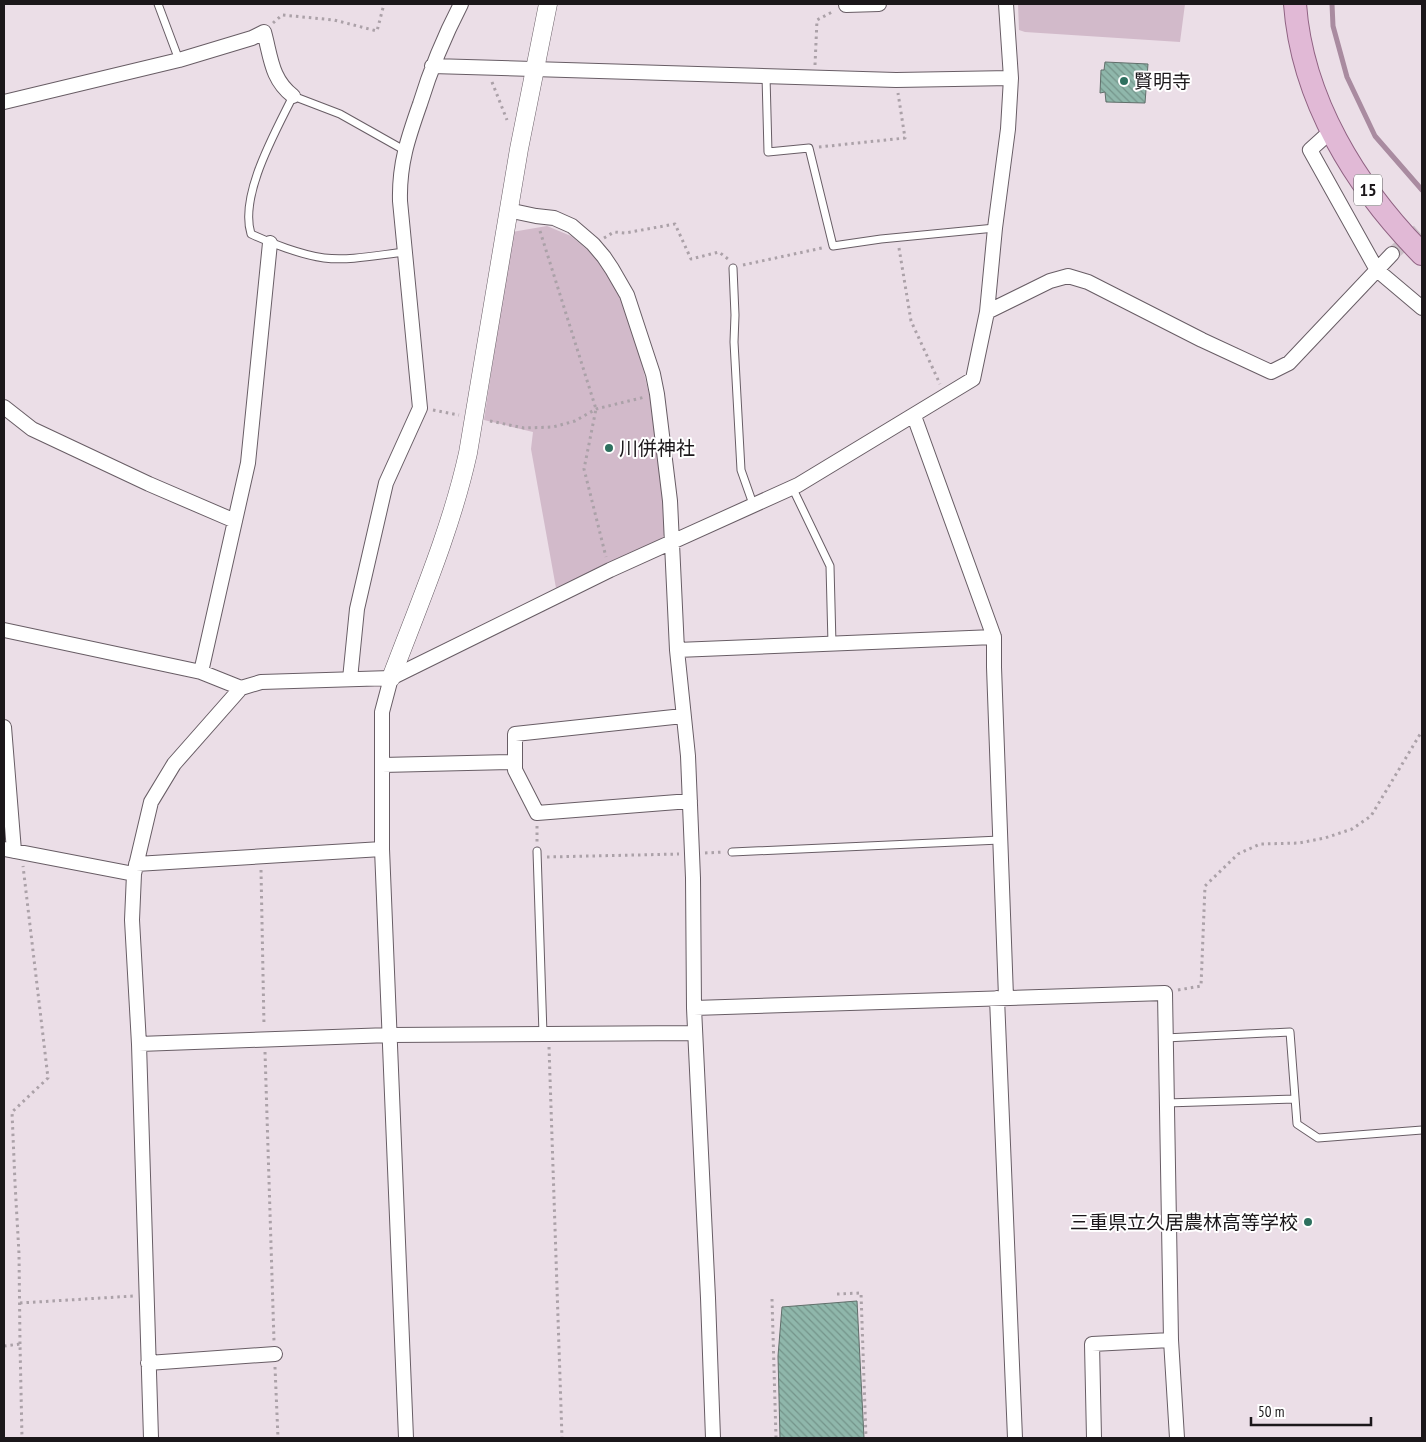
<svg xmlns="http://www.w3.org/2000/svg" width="1426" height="1442" viewBox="0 0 1426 1442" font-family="'PT Sans Narrow','Noto Sans JP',sans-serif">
<defs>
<pattern id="building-back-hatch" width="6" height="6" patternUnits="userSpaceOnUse" patternTransform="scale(1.25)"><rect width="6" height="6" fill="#8fb7ab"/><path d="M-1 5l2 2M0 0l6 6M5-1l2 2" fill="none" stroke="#74948a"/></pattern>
</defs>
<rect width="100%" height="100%" fill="#ebdee7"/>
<path fill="#d2baca" d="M1018,4H1185L1180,42L1025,32L1019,30Z
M547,226L571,236L595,256L618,290L639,352L653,411L666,532L661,540L556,588L531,449L533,432L484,420L512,232Z"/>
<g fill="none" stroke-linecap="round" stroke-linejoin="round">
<path stroke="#a98ba0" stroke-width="5" d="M1332,4L1333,26L1347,77L1375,136L1422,190"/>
</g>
<path fill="url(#building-back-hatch)" stroke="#616f6b" d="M1105,62L1148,64L1145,103L1106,102L1105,92L1100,93L1101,70H1104Z
M857,1301L864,1438H780L778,1356L782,1307Z"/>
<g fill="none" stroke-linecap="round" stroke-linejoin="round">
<path stroke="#ccc0c8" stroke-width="14" stroke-dasharray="14 7" stroke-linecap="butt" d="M1392,254L1422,228"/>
<defs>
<path id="service" d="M158,4L179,60
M766,76L768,152L809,148L833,246L881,239L995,228
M404,150L340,114L293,96C276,131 239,195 251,234C270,243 302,255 324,258C350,261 378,255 405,252
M733,268L735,315L734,342L741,470L753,504
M792,487L830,566L832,644
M537,851L543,1034
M732,852L1000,840
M1165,1038L1290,1032L1297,1124L1318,1138L1422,1130
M1166,1103L1295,1099"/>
<path id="minor" d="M846,4V5L879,4
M432,66L896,80L1011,78
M4,102L179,60L252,38L264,32C271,57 271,79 293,96
M1331,131L1310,150L1377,270L1422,308
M508,210L536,216L554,218L572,226L593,244L604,257L612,269L627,295L653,374L657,394L670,501L677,650L688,756L693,878L694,1008L708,1298L713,1438
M987,312L1050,281L1068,276L1088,282L1202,340L1271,372L1289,363L1392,254
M4,407L32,429L149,484L235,521
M914,416L994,637V667L1006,997
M4,630L201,672L241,688
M677,650L994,637
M201,672L248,463L270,243
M391,678L382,712V849L406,1438
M350,679L357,609L386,483L420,408L400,201C399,164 408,138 420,104C431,68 444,37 461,4
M683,716L515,734V770L537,813L690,801
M4,727L14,851
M382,765L515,762
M4,849L134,874
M136,864L382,849
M997,998L1015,1438
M694,1008L1165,993L1171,1340L1177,1438
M139,1044L390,1035L695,1033
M148,1363L275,1354
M151,1438L139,1044L132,920L134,874L151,802L174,764L241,688L261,682L391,678L610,570L798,485L973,379L987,312L995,228L1008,129L1011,78L1006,4
M1094,1438L1092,1344L1171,1340"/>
<path id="tertiary" d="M391,678C419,604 451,530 468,453L519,149L548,4"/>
<path id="primary" d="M1295,4C1302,100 1356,187 1422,254"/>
</defs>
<use href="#service" stroke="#685d65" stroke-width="9"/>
<use href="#minor" stroke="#685d65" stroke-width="16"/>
<use href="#tertiary" stroke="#685d65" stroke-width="19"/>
<use href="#primary" stroke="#8f6282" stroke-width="24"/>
<path stroke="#aba1a8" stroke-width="3" stroke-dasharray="2.5 4" stroke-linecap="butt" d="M273,23L282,15L334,20L377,31L384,4
M815,65L817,20L834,11
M492,82L507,120
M819,147L905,138L898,93
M540,231L596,409L584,469L606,557
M604,238L614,232L625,233L675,224L691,259L719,252L728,259
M899,248L911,321L940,384
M743,265L822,248
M433,410L459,415
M490,421L524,428L553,427L575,421L596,409L645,397
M537,826V843
M705,853L724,852
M547,857L679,854
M261,870L264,1026
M1178,990L1201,986L1205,886L1238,854L1260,844L1299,843L1325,838L1352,829L1371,816L1422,731
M549,1047L562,1438
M265,1052L274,1341
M837,1294L861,1293L866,1438
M772,1299L776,1438
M20,1303L134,1296
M20,1344L19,1254L15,1183L12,1112L48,1078L23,866
M4,1346L20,1344L22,1438
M275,1367L278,1438"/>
<use href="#service" stroke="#fff" stroke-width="7"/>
<use href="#minor" stroke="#fff" stroke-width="14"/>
<use href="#tertiary" stroke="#fff" stroke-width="18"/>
<use href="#primary" stroke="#e1b9d6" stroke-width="22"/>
</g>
<g fill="#2e705f" stroke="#fff" stroke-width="2">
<circle cx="1124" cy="81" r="5"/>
<circle cx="609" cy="448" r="5"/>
<circle cx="1308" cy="1222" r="5"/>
</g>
<g text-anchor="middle" stroke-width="4" stroke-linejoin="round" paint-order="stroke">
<rect fill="#fff" stroke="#5f5d5f" stroke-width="1" x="1354" y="174.5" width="28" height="31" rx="4"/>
<g font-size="18" font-weight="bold" fill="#1b171a">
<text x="1368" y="196">15</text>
</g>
<g font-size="19" fill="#1b171a" stroke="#fff" text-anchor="start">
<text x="1134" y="88">賢明寺</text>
<text x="619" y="455">川併神社</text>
<text x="1298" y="1229" text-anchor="end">三重県立久居農林高等学校</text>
</g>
</g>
<rect width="1426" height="1442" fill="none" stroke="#1b171a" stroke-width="10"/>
<path d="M1251 1417v8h120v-8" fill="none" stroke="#1b171a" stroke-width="2.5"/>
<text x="1258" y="1417" font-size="15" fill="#1b171a" stroke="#ffffff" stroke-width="4" paint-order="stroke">50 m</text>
</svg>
